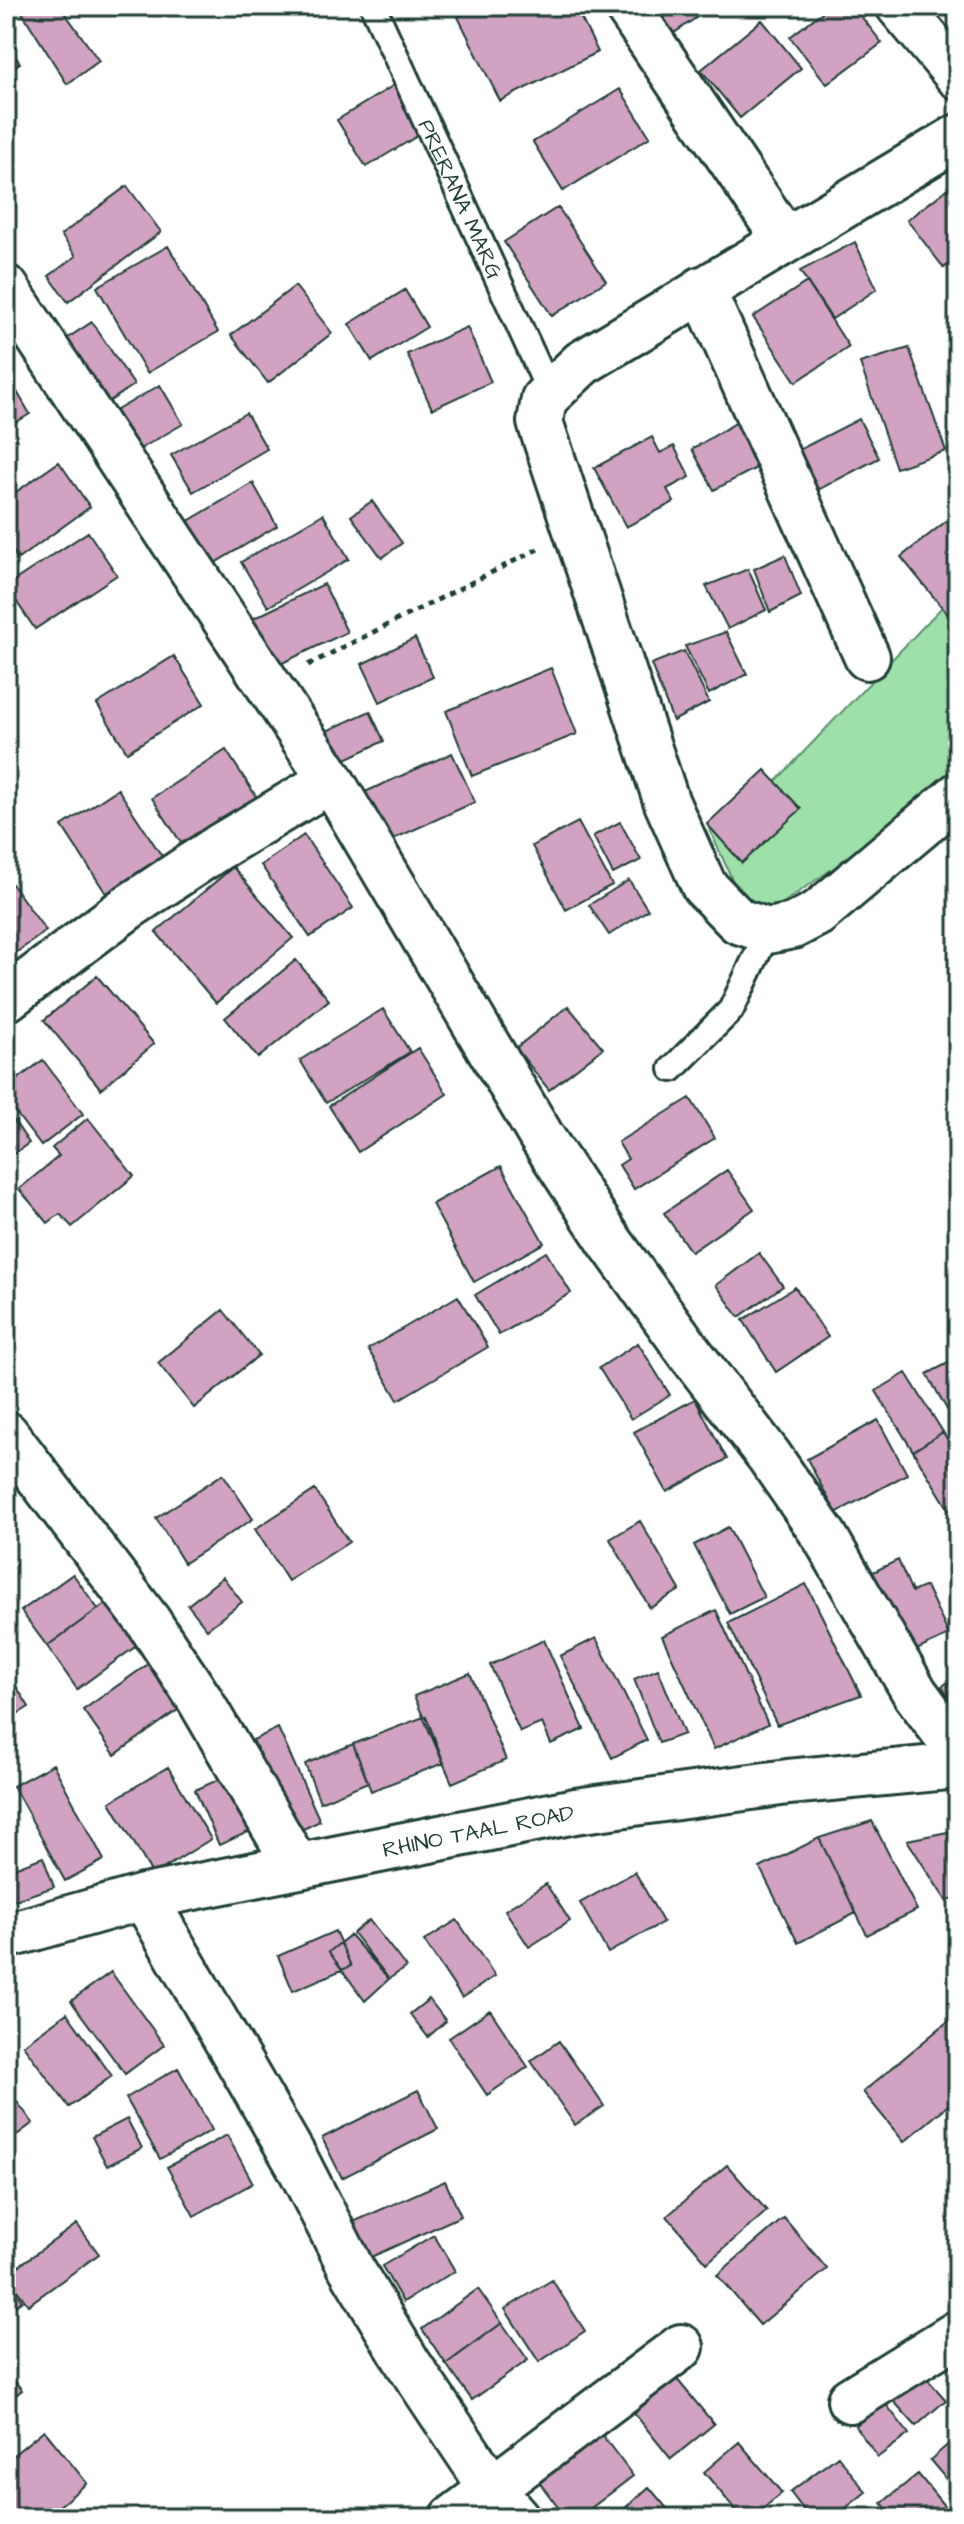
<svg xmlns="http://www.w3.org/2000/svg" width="964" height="2524" viewBox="0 0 964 2524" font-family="'Architects Daughter',sans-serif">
<rect width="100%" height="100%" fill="#fff"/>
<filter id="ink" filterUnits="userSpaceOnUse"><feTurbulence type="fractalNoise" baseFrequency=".0125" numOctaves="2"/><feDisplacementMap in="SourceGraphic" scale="16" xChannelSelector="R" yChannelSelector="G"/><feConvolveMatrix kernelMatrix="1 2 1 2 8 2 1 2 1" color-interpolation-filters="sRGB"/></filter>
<g filter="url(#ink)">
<path fill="#9de0aa" stroke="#5e8e6f" stroke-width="2" d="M942,607L958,627V771L832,869L780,905L765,907L752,902L737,890L707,824L742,862L775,782Z"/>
<path fill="#d1a2c2" stroke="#1f3d34" stroke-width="2" d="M18,6H60L99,61L67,84Z
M480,6H575L598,52L500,101L458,17Z
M641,6H713L664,40Z
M830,6H853L882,43L827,84L790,37Z
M762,20L801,68L740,118L701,70Z
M6,43L20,63L6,72Z
M396,84L424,132L366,167L337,120Z
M620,89L650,137L563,191L533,142Z
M958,181V257L944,268L907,220Z
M127,186L161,232L68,302L49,276L76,256L61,235Z
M558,207L606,281L552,316L504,242Z
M855,242L877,289L832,319L800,271Z
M168,246L218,332L147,373L97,287Z
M807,282L849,347L796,382L753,317Z
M295,286L332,333L268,383L231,335Z
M405,290L427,327L372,361L349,324Z
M92,322L134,385L90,414L48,351Z
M467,327L491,382L432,409L407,354Z
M909,348L946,451L896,468L860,363Z
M6,373L30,414L6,428Z
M160,385L183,424L121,460L98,421Z
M246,413L267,449L193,492L171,455Z
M859,419L879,458L814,492L793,453Z
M739,421L760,466L714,490L692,449Z
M652,437L660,453L674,446L690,477L667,489L674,502L626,527L594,468Z
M59,462L90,507L18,559L6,541V499Z
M253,483L277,526L203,570L178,527Z
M372,501L402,543L382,558L351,516Z
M323,514L349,559L268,607L241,562Z
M949,519L958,530V627L901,557Z
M88,532L117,575L35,629L6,586Z
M785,555L801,596L770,612L754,569Z
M748,569L766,610L728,629L706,586Z
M324,584L347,632L270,669L248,621Z
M726,632L747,674L709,694L685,646Z
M415,638L433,677L380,702L362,664Z
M684,651L709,702L673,721L651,664Z
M174,656L204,704L127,752L97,704Z
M551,668L577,734L472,776L446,711Z
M370,711L384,741L333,765L320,734Z
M226,750L261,804L187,852L152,798Z
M452,753L475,802L387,842L365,792Z
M765,770L801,809L742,863L707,824Z
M118,789L167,864L111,901L62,826Z
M578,822L612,885L566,910L532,846Z
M620,822L641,860L613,874L593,836Z
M304,835L353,908L310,937L261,865Z
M233,867L293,938L216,1003L156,932Z
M9,880L46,931L6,960V883Z
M629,880L648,910L609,935L589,905Z
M296,960L329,1000L258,1058L225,1018Z
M97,976L154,1044L101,1089L44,1020Z
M568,1006L603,1048L549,1090L516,1048Z
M383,1009L410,1052L326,1103L300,1060Z
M418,1048L447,1094L358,1152L329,1106Z
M43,1060L83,1114L41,1146L6,1100V1088Z
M690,1098L715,1138L634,1189L619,1165L628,1159L618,1142Z
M6,1109L29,1143L6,1159Z
M88,1118L134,1176L72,1227L60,1214L48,1223L19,1189L59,1156L52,1148Z
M501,1166L544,1243L474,1282L432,1204Z
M727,1170L754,1209L691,1252L664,1213Z
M546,1252L571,1293L499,1335L475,1295Z
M759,1253L783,1286L739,1317L716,1285Z
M795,1287L828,1337L776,1372L743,1320Z
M458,1296L488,1347L398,1400L368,1349Z
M223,1310L259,1355L194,1408L158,1363Z
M638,1343L670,1395L631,1419L599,1368Z
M958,1358V1420L954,1422L927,1374Z
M906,1373L943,1432L913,1451L876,1391Z
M695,1399L727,1459L667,1492L634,1432Z
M878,1420L907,1474L836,1513L807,1459Z
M943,1432L958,1457V1512L953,1516L913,1451Z
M223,1474L253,1519L184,1563L156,1518Z
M315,1490L349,1542L288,1581L255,1529Z
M640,1521L680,1590L650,1608L610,1539Z
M728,1527L764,1597L730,1614L694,1545Z
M898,1560L912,1592L926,1586L949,1635L908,1654L871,1573Z
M73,1574L98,1609L47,1646L21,1611Z
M223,1577L242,1602L207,1629L188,1605Z
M806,1584L861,1695L777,1725L728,1623Z
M108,1602L139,1644L77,1689L47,1646Z
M716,1610L768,1724L714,1749L662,1636Z
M596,1638L647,1740L612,1758L560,1656Z
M544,1640L584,1729L551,1744L542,1723L520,1732L490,1665Z
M154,1660L186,1704L115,1755L83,1710Z
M658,1669L684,1734L659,1743L634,1679Z
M6,1670L29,1707L6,1721Z
M470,1673L506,1760L452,1783L414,1696Z
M958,1676V1712L942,1686Z
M426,1716L444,1763L371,1791L353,1744Z
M278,1728L320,1821L295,1833L253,1740Z
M353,1744L368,1782L320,1802L305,1764Z
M53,1764L104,1860L65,1881L13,1786Z
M168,1767L211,1839L153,1875L110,1802Z
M229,1775L253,1830L219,1845L195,1790Z
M872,1821L917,1910L867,1935L819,1838Z
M958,1830V1895L947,1902L907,1840Z
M819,1838L856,1913L798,1943L760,1868Z
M43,1857L54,1887L6,1903V1871Z
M635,1872L663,1922L608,1953L580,1903Z
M546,1884L570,1921L529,1947L505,1910Z
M369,1920L406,1967L389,1979L353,1933Z
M457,1920L495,1976L462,1998L424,1941Z
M335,1931L351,1966L293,1991L278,1956Z
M350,1935L389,1979L365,2001L329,1952Z
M111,1972L164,2045L125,2074L71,2001Z
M429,1999L446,2021L428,2037L410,2014Z
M490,2010L528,2067L487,2095L449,2038Z
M67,2013L112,2076L69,2107L23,2045Z
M958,2013V2097L904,2142L863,2092Z
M559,2041L604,2106L575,2125L531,2061Z
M178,2068L212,2130L160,2159L126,2098Z
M6,2087L33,2123L6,2143Z
M418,2090L438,2129L342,2178L322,2138Z
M127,2119L142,2148L107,2166L92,2137Z
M227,2135L253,2183L194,2216L167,2167Z
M727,2165L767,2211L707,2263L667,2216Z
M445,2181L461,2216L367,2259L351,2223Z
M784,2218L827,2269L760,2325L717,2275Z
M77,2224L99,2254L28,2305L6,2275Z
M434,2235L455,2271L403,2302L382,2266Z
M6,2278L22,2301L6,2313Z
M552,2280L585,2331L539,2362L505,2309Z
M478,2289L502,2323L446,2364L422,2329Z
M502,2323L528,2360L472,2400L446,2364Z
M6,2370L22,2390L6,2403Z
M919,2370L946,2400L916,2426L889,2396Z
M676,2378L714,2424L671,2459L634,2413Z
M885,2403L909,2434L878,2457L855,2426Z
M596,2427L633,2476L578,2518H566L533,2474Z
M44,2430L87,2483L45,2518H6V2461Z
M958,2436V2493L930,2460Z
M739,2442L782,2493L752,2518H742L704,2472Z
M838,2456L866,2492L833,2518H810L790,2492Z
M918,2474L954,2518H894L882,2503Z
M649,2487L675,2518H618L616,2516Z"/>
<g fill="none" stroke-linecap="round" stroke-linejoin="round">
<defs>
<g id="service">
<path id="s1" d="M373,6L550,393"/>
<path d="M672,1069L731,1010L768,931"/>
</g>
<path id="minor" d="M627,6L785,240
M899,6L958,76
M958,137L582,363L544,399L540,422L667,803L704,886L738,921L768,931L793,926L818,913L958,795
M6,288L331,780L541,1136L611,1243L693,1357L769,1456L825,1537L915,1693L958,1751
M702,289L867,657
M6,999L127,908L219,847L331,780
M6,1434L148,1621L200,1700L296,1865
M144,1897L298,2164L351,2268L408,2363L492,2489L517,2518
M850,2400L958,2333
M453,2518L681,2347"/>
<g id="tertiary">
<path id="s2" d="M6,1936L144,1897L575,1811L788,1782L958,1766"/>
</g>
</defs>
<use href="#service" stroke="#1f3d34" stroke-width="30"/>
<use href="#minor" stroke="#1f3d34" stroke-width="50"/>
<use href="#tertiary" stroke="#1f3d34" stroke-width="50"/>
<path stroke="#1f3d34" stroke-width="5" stroke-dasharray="6 6" stroke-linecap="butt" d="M308,665L538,549"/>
<use href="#service" stroke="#fff" stroke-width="24"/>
<use href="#minor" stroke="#fff" stroke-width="44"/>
<use href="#tertiary" stroke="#fff" stroke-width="44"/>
</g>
</g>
<g text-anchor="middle" stroke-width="7" stroke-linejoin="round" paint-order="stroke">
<g font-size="22" fill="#1f3d34" stroke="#fff">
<text dy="8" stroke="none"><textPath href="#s1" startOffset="212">PRERANA MARG</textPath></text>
<text dy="8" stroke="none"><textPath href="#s2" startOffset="484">RHINO TAAL ROAD</textPath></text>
</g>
</g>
<rect width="964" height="2524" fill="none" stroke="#fff" stroke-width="32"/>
<rect x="16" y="16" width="932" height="2492" fill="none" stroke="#1f3d34" stroke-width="3" filter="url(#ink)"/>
</svg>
